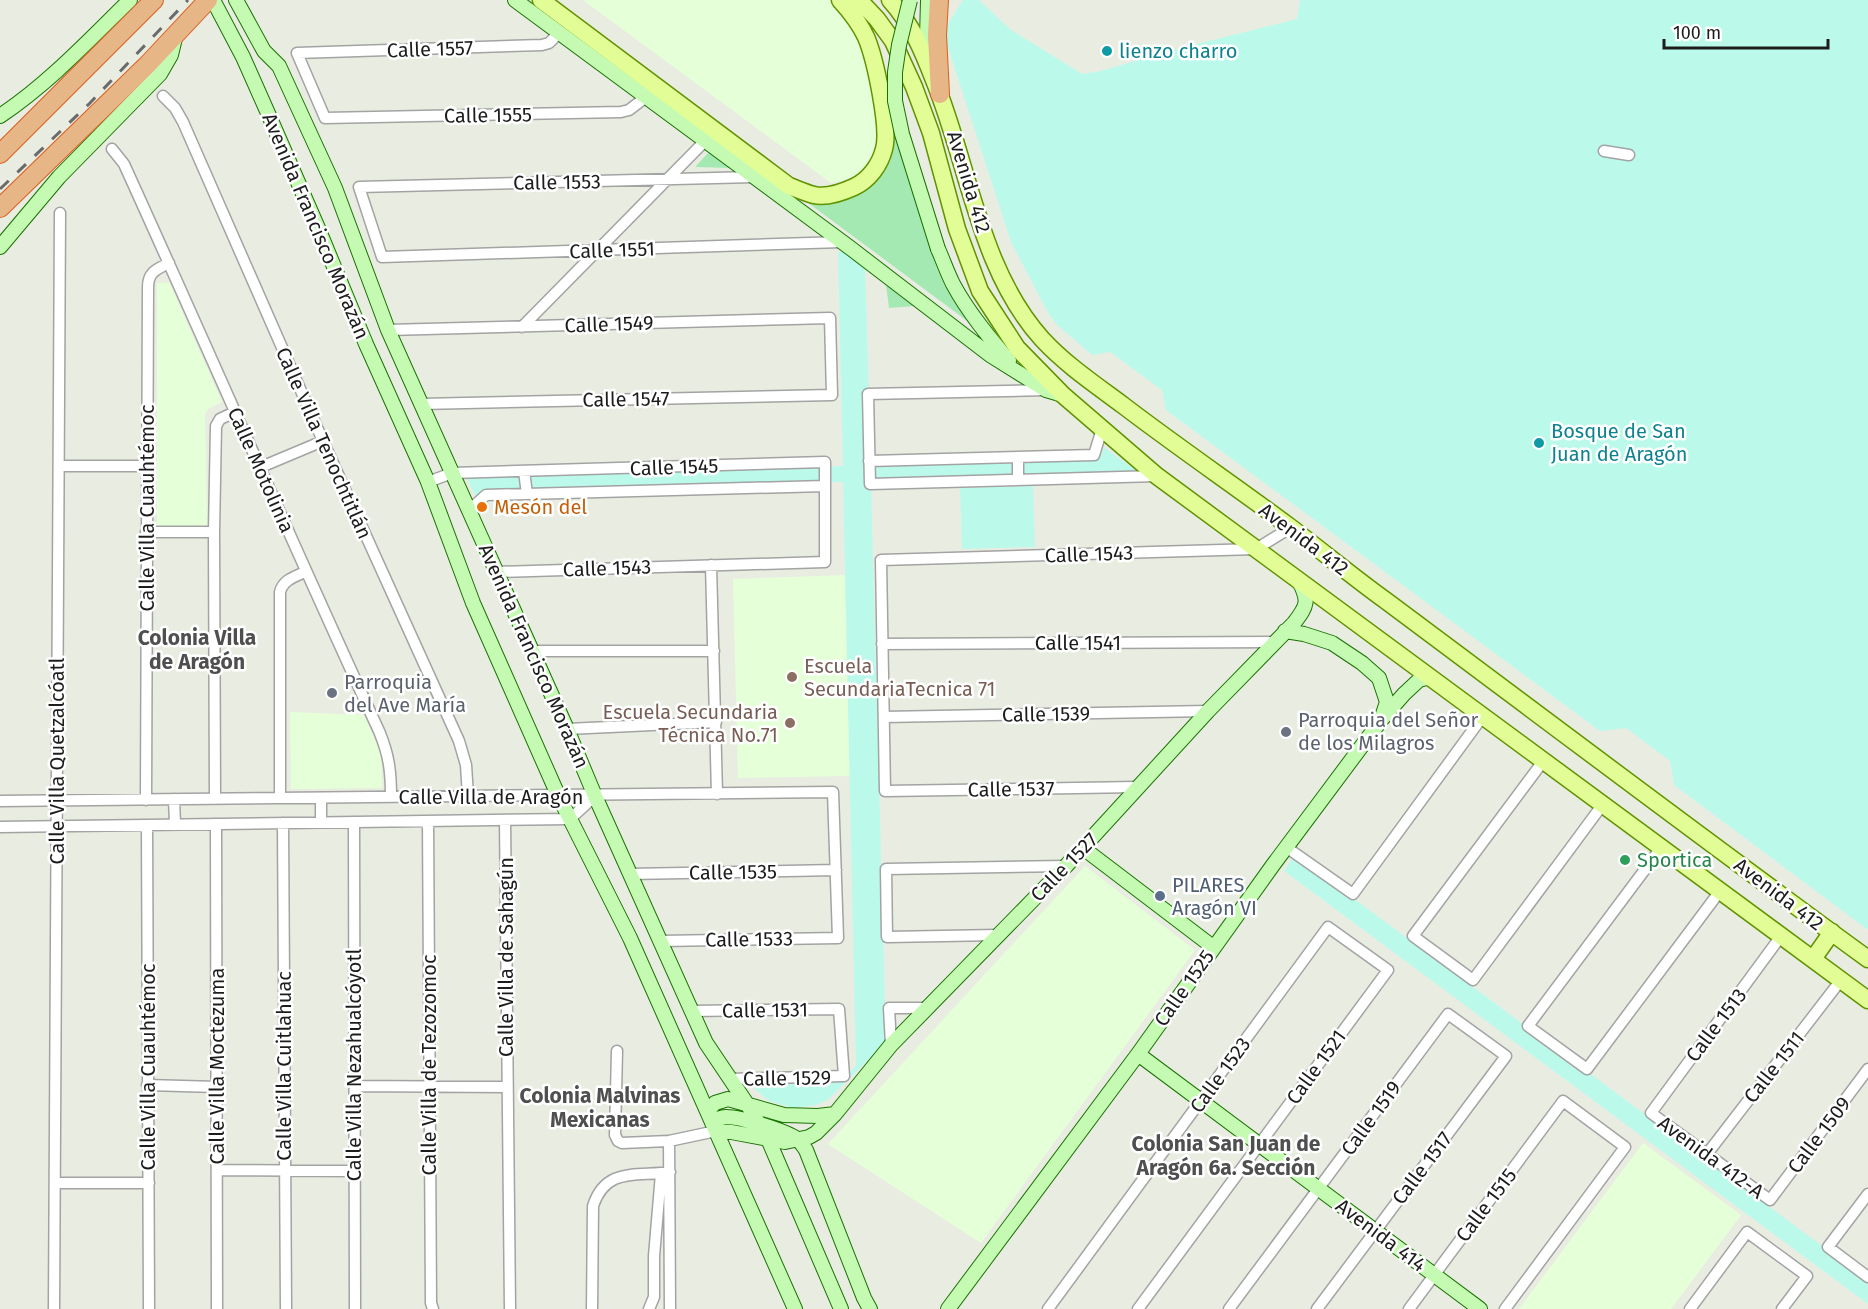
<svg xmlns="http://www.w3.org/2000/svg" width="1868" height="1309" viewBox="0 0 1868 1309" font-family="'Fira Sans',sans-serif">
<rect width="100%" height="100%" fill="#e9ede1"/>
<path fill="#e5ffd8" d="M583,0H831L843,9L858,37L870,75L881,131L877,147L864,169L855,176L846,180L831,183Z
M169,282L222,402L208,409L205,414L207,526H157V283Z
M845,575L850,776L738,778L733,579Z
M290,712L364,715L381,754L382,788L291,789Z
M1085,866L1195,950L981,1243L828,1144Z
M1643,1143L1741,1215L1671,1309H1519Z"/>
<path fill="#a5e9b2" d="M894,133L932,250L974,326L803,199L848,195L892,145Z
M709,152L731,168L695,167Z
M886,285L915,306L889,308Z"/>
<path fill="#bbfaeb" d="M963,0H979L1011,30L1082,74L1101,71L1173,50L1297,19L1300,0H1868V930L1674,785L1670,761L1626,728L1600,731L1166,410L1162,390L1110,352L1092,355L1056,324L1047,311L1011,242L943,32Z
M838,252H845L865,269L871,466L1095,460L1101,455L1104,447L1141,474L871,483L886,1042L829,1099L816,1105L793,1108L769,1101L746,1081L844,1079L856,1065L843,482L486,491L476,498L466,476L843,466Z
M1033,486L1035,547L962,549L960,488Z
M1295,855L1868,1280V1304L1284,871Z"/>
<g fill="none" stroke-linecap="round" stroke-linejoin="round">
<defs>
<path id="street" d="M559,33L549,43L542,45L297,53L325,118L621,112L629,110L646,97
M163,96L175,108L183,122L323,441L459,741L466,765L468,796
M112,149L124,164C210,353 292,543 379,731C389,755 391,771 391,797
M1604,151L1629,155
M754,177L359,187L382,257L842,242
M522,327L705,141
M388,330L830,318L832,395L421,404
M1046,390L868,394L870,484L1157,476
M1018,457V480
M869,461L1094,455L1102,429
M59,466H148
M261,467L323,441
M524,471L527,494
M428,482L452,473L825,462V562L497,572
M470,514L476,504L486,495L825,486
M146,532H214
M711,565L717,794
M882,644L1274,642
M532,651H714
M884,717L1208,711
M567,729L716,722
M1544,760L1413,936L1473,980L1603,804
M1137,787L885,791L881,560L1256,549L1290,528
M280,798V592C283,580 294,577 305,572
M321,798V822
M174,799L175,824
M215,799L214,532L216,426L220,419L235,412
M146,800L148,287C148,272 157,269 169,263
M0,801L833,792L838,938L660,941
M505,820L510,1309
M428,821L431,1303L433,1309
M354,822L355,1309
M283,823L286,1309
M216,824L217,1309
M147,825L149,1309
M0,827L570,819L595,796
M1286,847L1353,894L1483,716
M1661,848L1528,1026L1587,1069L1720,891
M629,874L836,870
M997,935L887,937L886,869L1066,866
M1781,936L1651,1113L1770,1200L1868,1069
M691,1011L839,1009L844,1076L730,1079
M891,1045L889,1008H927
M617,1051L615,1135L618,1141L622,1143L669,1141L716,1131
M147,1085L217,1087
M354,1086L507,1087
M669,1141L670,1309
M1707,1154L1841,980
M217,1170L355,1171
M55,1183H149
M1868,1194L1828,1247L1868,1277
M54,1309L60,213
M592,1309L593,1206C606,1166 638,1177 670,1172
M649,1309L654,1297V1256L661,1174
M1048,1309L1328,927L1388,970L1138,1309
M1229,1309L1448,1014L1506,1056L1317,1309
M1409,1309L1563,1101L1625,1147L1505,1309
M1690,1309L1747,1232L1807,1276L1782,1309"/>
<path id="secondary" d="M213,0L243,57L267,111L318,228L366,344L428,482L473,603L558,795L630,938L795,1309
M236,0L264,51L279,66L335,188L388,330L567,729L595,796L706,1043L747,1104L768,1139L841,1309
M515,0L849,247L990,355L1046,390L1063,395
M928,0L927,38L930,61
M0,116C49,83 88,41 130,0
M0,247L59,177L160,74L171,55L176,34
M938,249C943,260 947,272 953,284C968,312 989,337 1009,361
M1285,631L1304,634L1332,643L1362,663L1379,678L1387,702L1382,717
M1083,848L1213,947
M1138,1054L1480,1309
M708,1111L715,1103L728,1099L784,1115L818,1116L835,1114
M712,1123C716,1120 720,1117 725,1117C738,1116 787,1131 797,1139C801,1142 803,1146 806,1150L864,1298L870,1309
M716,1131L731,1132L785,1142L809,1137L816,1133L835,1114L891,1045L1066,866L1208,711L1294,623C1308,605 1309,601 1299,581
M948,1309L1138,1054L1273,865L1382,719L1404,694L1419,680L1429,677"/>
<path id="primary" d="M541,0L789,186C797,189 806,193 814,195C827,198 843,192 854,187C869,180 880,165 884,149C890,128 875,58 866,37C860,24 850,11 840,0
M859,0L877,19L893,41L914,87L931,133L957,229L980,291L1017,348L1063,395L1157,476L1868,1000
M890,0C912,25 922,49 934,80C969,165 979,269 1042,339C1066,365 1096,385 1124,406C1179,448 1235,486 1290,527C1322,551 1353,577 1385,600C1546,720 1706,841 1868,959
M1813,959L1832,932"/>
<path id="highway" d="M939,0L937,35L940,94
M0,154L154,0
M0,208L147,65L208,0"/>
</defs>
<use href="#street" stroke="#a3a3a3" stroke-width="13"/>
<use href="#secondary" stroke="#1a7203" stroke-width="16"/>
<use href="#primary" stroke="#609300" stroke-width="19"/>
<use href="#highway" stroke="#d95f21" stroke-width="20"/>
<use href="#street" stroke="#fff" stroke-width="10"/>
<use href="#secondary" stroke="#c5fab2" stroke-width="14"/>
<use href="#primary" stroke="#e3fd96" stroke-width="16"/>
<use href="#highway" stroke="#e7b686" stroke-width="18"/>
<path stroke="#6a6a6a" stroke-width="3" stroke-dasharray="12 12" stroke-linecap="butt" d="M0,189L90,103L188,0"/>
<defs>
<path id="secondary-bridge" d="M910,0L899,45L895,72V101L902,134L938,249"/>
</defs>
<use href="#secondary-bridge" stroke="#1a7203" stroke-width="16" stroke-linecap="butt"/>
<use href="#secondary-bridge" stroke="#c5fab2" stroke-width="14"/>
</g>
<g fill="#0f9aa8" stroke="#fff" stroke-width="2">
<circle cx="1107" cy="51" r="6"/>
<circle cx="1539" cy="443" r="6"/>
</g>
<circle fill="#e8710a" stroke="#fff" stroke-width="2" cx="482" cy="507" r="6"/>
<g fill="#8d6e63" stroke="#fff" stroke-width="2">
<circle cx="792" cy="677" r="6"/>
<circle cx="790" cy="723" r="6"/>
</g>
<g fill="#6b7280" stroke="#fff" stroke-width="2">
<circle cx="332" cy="693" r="6"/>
<circle cx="1286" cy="732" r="6"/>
</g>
<circle fill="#2e9e5b" stroke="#fff" stroke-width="2" cx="1625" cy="860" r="6"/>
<circle fill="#5c6f8a" stroke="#fff" stroke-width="2" cx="1160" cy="896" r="6"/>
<g text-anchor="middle" stroke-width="5" stroke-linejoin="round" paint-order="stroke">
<g font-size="20" fill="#1c1c1c" stroke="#fff">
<text transform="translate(430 49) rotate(-2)" y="7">Calle 1557</text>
<text transform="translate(488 115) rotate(-1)" y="7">Calle 1555</text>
<text transform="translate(557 182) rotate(-1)" y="7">Calle 1553</text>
<text transform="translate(969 182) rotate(73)" y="7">Avenida 412</text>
<text transform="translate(316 226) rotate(67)" y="7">Avenida Francisco Morazán</text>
<text transform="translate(612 250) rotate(-2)" y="7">Calle 1551</text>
<text transform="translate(609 324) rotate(-2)" y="7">Calle 1549</text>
<text transform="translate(626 399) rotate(-1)" y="7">Calle 1547</text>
<text transform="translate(324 443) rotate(66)" y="7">Calle Villa Tenochtitlán</text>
<text transform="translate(674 467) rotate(-2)" y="7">Calle 1545</text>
<text transform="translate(261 470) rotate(66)" y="7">Calle Motolinia</text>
<text transform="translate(147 508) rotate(-90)" y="7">Calle Villa Cuauhtémoc</text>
<text transform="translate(1304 539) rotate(37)" y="7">Avenida 412</text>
<text transform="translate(1089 554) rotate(-2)" y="7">Calle 1543</text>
<text transform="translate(607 568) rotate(-2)" y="7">Calle 1543</text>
<text x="1078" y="650">Calle 1541</text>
<text transform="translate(534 656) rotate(66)" y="7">Avenida Francisco Morazán</text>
<text transform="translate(1046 714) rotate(-1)" y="7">Calle 1539</text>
<text transform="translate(57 761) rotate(-90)" y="7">Calle Villa Quetzalcóatl</text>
<text transform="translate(1011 789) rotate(-1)" y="7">Calle 1537</text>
<text x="491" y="804">Calle Villa de Aragón</text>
<text transform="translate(1064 867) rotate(-46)" y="7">Calle 1527</text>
<text transform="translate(733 872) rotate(-1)" y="7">Calle 1535</text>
<text transform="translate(1779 894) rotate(37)" y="7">Avenida 412</text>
<text transform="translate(749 939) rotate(-1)" y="7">Calle 1533</text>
<text transform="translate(506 957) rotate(-90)" y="7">Calle Villa de Sahagún</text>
<text transform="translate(1184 988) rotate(-55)" y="7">Calle 1525</text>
<text transform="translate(765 1010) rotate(-1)" y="7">Calle 1531</text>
<text transform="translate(1716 1025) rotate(-53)" y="7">Calle 1513</text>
<text transform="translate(354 1065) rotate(-90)" y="7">Calle Villa Nezahualcóyotl</text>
<text transform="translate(429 1065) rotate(-90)" y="7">Calle Villa de Tezozomoc</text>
<text transform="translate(217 1066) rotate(-90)" y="7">Calle Villa Moctezuma</text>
<text transform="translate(284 1066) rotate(-90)" y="7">Calle Villa Cuitlahuac</text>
<text transform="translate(148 1067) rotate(-90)" y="7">Calle Villa Cuauhtémoc</text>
<text transform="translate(1316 1067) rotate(-54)" y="7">Calle 1521</text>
<text transform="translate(1774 1067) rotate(-52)" y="7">Calle 1511</text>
<text transform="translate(1220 1075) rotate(-54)" y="7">Calle 1523</text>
<text transform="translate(787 1078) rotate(-1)" y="7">Calle 1529</text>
<text transform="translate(1371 1118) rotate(-54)" y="7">Calle 1519</text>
<text transform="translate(1819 1135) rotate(-53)" y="7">Calle 1509</text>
<text transform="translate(1711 1157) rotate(36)" y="7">Avenida 412-A</text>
<text transform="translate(1422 1168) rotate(-53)" y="7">Calle 1517</text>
<text transform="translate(1486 1205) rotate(-53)" y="7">Calle 1515</text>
<text transform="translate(1381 1235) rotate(37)" y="7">Avenida 414</text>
</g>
<g font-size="20" fill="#0d838f" stroke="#fff" text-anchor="start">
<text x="1119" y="58">lienzo charro</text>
<text x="1551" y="438">Bosque de San<tspan x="1551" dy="23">Juan de Aragón</tspan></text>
</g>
<g font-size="20" fill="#c56008" stroke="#fff" text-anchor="start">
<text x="494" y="514">Mesón del</text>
</g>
<g font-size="20" fill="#785e54" stroke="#fff" text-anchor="start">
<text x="804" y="673">Escuela<tspan x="804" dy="23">SecundariaTecnica 71</tspan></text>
<text x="778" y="719" text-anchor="end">Escuela Secundaria<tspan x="778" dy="23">Técnica No.71</tspan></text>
</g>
<g font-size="20" fill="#5b616d" stroke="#fff" text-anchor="start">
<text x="344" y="689">Parroquia<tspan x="344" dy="23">del Ave María</tspan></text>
<text x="1298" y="727">Parroquia del Señor<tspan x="1298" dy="23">de los Milagros</tspan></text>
</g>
<g font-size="20" fill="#27864d" stroke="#fff" text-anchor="start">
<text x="1637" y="867">Sportica</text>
</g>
<g font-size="20" fill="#4e5e75" stroke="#fff" text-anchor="start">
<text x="1172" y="892">PILARES<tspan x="1172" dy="23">Aragón VI</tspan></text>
</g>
<g font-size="21" font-weight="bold" fill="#4f4f4f" stroke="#fff">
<text x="197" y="645">Colonia Villa<tspan x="197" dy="24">de Aragón</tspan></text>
<text x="600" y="1103">Colonia Malvinas<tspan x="600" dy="24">Mexicanas</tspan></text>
<text x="1226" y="1151">Colonia San Juan de<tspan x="1226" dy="24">Aragón 6a. Sección</tspan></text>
</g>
</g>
<path d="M1664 39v9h164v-9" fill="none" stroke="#1c1c1c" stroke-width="3"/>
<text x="1673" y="39" font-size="18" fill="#1c1c1c" stroke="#ffffff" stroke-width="4.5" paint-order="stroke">100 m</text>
</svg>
